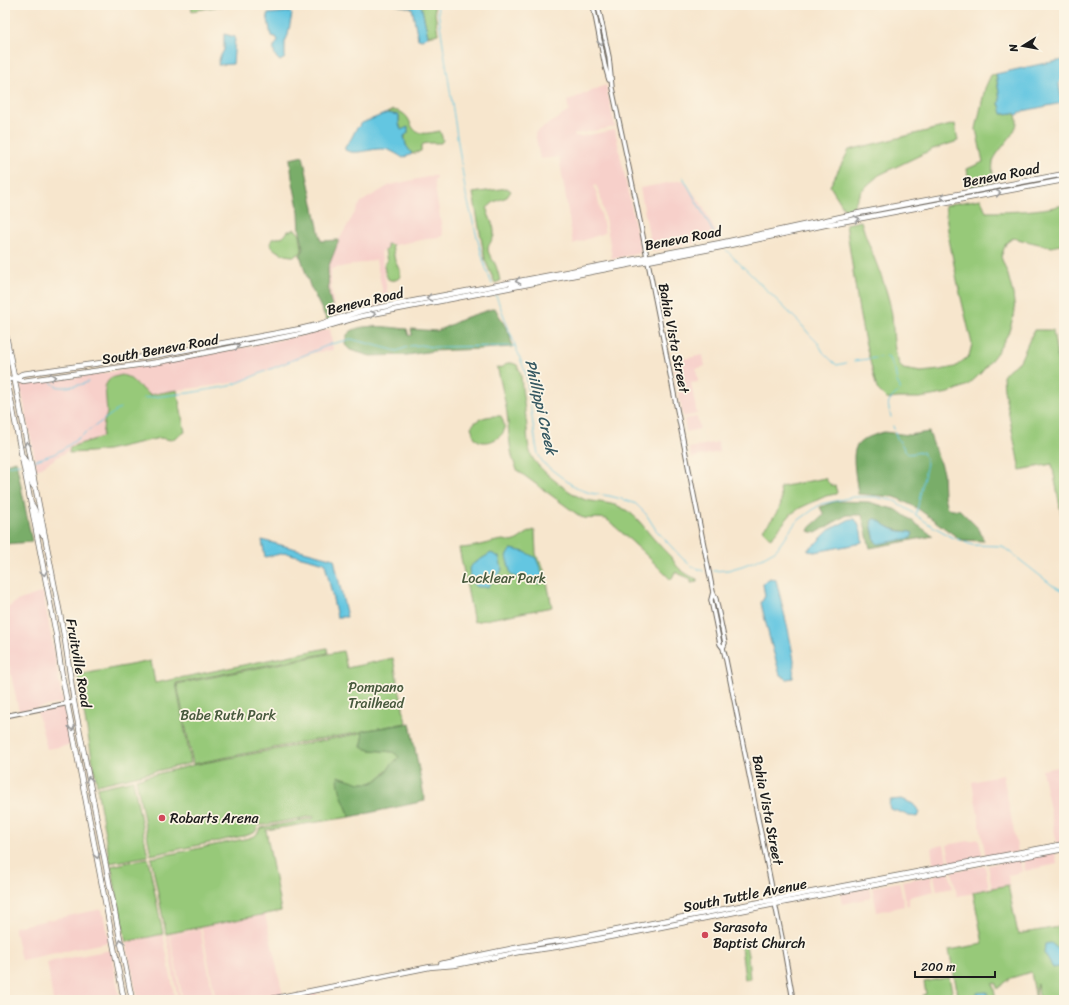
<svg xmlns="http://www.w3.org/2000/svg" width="1069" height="1005" viewBox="0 0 1069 1005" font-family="Sriracha,sans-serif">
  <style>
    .built { fill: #f7d0ca }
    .green { fill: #97c979; stroke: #5a724a }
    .forest { fill: #79ad69; stroke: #4a6442; fill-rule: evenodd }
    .water { fill: #63c6e1; stroke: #40717e }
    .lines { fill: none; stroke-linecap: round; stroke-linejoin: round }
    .stream { stroke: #63c6e1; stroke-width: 1 }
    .minor-casing { stroke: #69635a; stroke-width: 5.5 }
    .major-casing { stroke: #69635a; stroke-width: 6 }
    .minor { stroke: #fff; stroke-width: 3.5 }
    .major { stroke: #fff; stroke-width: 4.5 }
    .oneway { stroke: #999 }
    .poi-dot { fill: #d1495b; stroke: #fcf5e5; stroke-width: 1.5 }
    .labels { text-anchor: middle; stroke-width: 3.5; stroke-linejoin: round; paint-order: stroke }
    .street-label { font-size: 14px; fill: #1c1c1c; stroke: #fcf5e5 }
    .park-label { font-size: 14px; fill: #47593d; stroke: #fcf5e5 }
    .poi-label { font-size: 14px; fill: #1c1c1c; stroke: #fcf5e5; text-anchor: start }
    .water-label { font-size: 15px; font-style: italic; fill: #355861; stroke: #fcf5e5 }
  </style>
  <rect width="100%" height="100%" fill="#fcf5e5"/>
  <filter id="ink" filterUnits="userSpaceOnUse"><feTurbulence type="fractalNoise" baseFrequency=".025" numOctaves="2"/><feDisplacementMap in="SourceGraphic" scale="8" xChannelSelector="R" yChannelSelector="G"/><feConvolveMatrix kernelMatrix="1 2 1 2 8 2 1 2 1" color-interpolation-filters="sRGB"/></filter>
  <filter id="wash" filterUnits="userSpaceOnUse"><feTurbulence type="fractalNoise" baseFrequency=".012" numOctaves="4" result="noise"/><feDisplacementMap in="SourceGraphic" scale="16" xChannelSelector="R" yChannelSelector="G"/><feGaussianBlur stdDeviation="0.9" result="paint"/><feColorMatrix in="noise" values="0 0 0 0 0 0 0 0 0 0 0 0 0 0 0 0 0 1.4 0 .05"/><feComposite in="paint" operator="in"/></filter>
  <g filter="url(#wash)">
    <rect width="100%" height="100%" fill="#f7e6cd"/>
    <path class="built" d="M606 85 615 127 575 134 574 136H582L615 130 641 253 612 259 609 238 600 194 596 185 594 186 597 195 605 233 573 244 565 192 559 157 540 159 535 133 569 111 567 101Z
      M432 176H436V180H434L443 236 394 245 387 244V249L381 252 389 304 348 312 385 303 376 260 331 269V288L335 314 337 315 343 313 335 317 329 295 328 268 339 240 361 202 390 185Z
      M683 180 701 203 719 238 652 251 640 188Z
      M330 329 333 350 313 353 242 381 211 386 177 390 150 395 128 376 105 386 107 413 104 422 102 437 70 447 69 450 37 470 20 385 105 373 246 347Z
      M703 355 705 366 696 369 698 382 691 383 697 414 683 417 673 361Z
      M697 417 700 429 686 432 684 419Z
      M718 442 719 452 691 458 689 448Z
      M43 592 63 703 19 711 5 647V610L17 601Z
      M64 706 71 745 47 749 37 711Z
      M1064 766V843L1057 844 1042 770Z
      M1003 775 1018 852 986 858 972 782Z
      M979 839 983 858 951 864 947 845Z
      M944 845 948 865 934 868 931 848Z
      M1055 852 1057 864 1025 871 1023 858Z
      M1020 859 1022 872 1008 875 1009 887 957 896 952 871 985 866 989 889H992L988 865Z
      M949 872 953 888 937 891 934 875Z
      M931 876 934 891 909 897V905L907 906 902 881Z
      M899 882 904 906 877 912 872 887Z
      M869 887 871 898 842 904 840 893Z
      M102 909 109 942 21 960 14 927Z
      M265 914 283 995 259 1000H216L202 929 201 928 169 935 181 1000H178L166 934Z
      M200 929 214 1000H183L170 935Z
      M163 934 175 1000H138L126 942Z
      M111 950 120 1000H53L47 962Z
      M316 992 318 1000H298L297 995Z"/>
    <path class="green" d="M191 5H226L192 11Z
      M421 5H434L438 34 428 36Z
      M996 74 1000 99 999 104 1000 105 1003 114 1014 113C1027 127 996 149 993 162 992 168 993 176 993 182L970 187 967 169 983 162 976 129 985 88 991 75Z
      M393 110C398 111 403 112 407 117 411 122 411 129 418 132 425 135 433 132 440 131L443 140 441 143H429L423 144 421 147V151L412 154C404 144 403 140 407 128L401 131 399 123V115L387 113Z
      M955 124 958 141 933 149 879 175 861 191 852 209 845 210 830 186 849 150Z
      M507 188 511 191 507 197 494 202 487 208C487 215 494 223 494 232 495 240 488 243 488 249 488 255 494 260 496 266 498 271 499 276 500 281L495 283 485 260 473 193Z
      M981 199 986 212C1012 212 1038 211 1064 205V244L1052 247 1013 238 1006 243 1001 257 1008 275 1013 294 1015 312 1008 334 998 351 981 373 968 385 949 393 920 398H899L887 399 877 389 864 337 859 311 846 224 861 221C870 253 887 282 892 315 894 332 892 356 903 369L921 372 940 370 955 367 969 356 972 344 958 285 949 239 945 205Z
      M295 229 300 235 302 249 301 253C298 254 295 257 292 256 285 256 272 250 270 244L272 239C280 236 282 241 288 231H291Z
      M387 244 393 245 392 246 395 261 400 271V277C396 281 392 281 388 279L385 272 384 265 387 262 385 250 387 249Z
      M1034 330H1053L1059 370 1064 388V520L1063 523 1052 464 1020 470 1004 390 1003 376 1009 369 1020 361Z
      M507 363H512L517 365C522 374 521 378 522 388 523 398 525 408 526 418 528 431 526 444 532 457 538 469 572 496 586 500 600 503 613 502 626 510 639 518 644 528 653 538 659 545 666 552 672 558 674 561 675 564 677 566 681 571 691 577 697 579V582L691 583V579L675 572 671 580 642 551 609 521C600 515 591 521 581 517L518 471C509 457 509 430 507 413 505 399 501 384 498 370L496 368 503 367Z
      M122 375 128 377 150 395 177 390 185 432 171 440 160 438 107 450 90 452 69 453 70 447 102 437 104 422 107 413 105 386 110 378Z
      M497 416H501C503 420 505 427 504 431 500 440 483 446 476 439 473 436 473 431 471 427 477 418 487 416 497 416Z
      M825 478 827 481 831 485 835 486 837 492 836 494 826 496 800 508 791 514 773 536 770 538 767 535 763 529C769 524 780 510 781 503 782 498 780 492 780 487Z
      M534 530 535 532 536 554 545 572 552 607 474 622 459 548C474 548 488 542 503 540 507 540 510 543 515 541 521 538 527 532 534 530Z
      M327 648 328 653 176 683 191 763 97 785 82 702 86 700 85 698 82 699 78 675 151 661 155 683Z
      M343 651 347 668 393 658 406 723 363 731V739L361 747 370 750 394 752 399 757C390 765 384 777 373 782 369 784 364 783 360 783L347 808 350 817 266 830 281 911 166 934 151 858 249 838 256 835 261 828 314 818V816L264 825H259L255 832 248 835 151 855 136 779 193 765 357 734 362 732 309 741 193 764 177 684Z
      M133 780 148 856 110 863 97 788Z
      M148 858 163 934 126 942 111 866Z
      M1008 885 1018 934 1064 926V1000H1040L1037 984 1036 989 1037 1000H1036L1031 972 1011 978 997 989 996 983 993 984 996 1000H959L949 950 983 944 973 892Z
      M746 945 748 955 750 979H745L741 946Z
      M949 977 954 1000H924L923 995 926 994 924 982Z"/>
    <path class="forest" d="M303 156 321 241 339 240 328 268 329 295 335 317 327 320 310 286 300 255C302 253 303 252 303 249 303 245 301 236 300 232L299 212 292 178 290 159Z
      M495 308 510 335 512 347 481 349 433 351 408 355 370 356 350 350 345 345C345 342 346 338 347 335 357 321 392 328 407 329L409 336 412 335 411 329 437 331 467 317Z
      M884 432 909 435 929 432 943 472 944 496 947 508 960 510 979 529 984 541 961 540 917 508 895 497 858 494C857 483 851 456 856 447 862 438 874 435 884 432Z
      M16 461 32 542 5 544V464Z
      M836 501 869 502 897 510 933 536 870 548 862 515H847L816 533 808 531 810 527 824 515 820 507ZM877 519C887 528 897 531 911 532L875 541 871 522Z
      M410 723 425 801 350 817C345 803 338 791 338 776L360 783H372L385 774 391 765 399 757 393 752 370 750 361 747 363 739 362 731Z"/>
    <path class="water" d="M396 5H421L428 36 422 40 418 39 412 8Z
      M290 12 292 14 288 35 285 42V58L280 61C274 57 271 47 277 43L278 40 276 37 271 36 267 14Z
      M224 34 235 37 233 64 218 65 220 57 224 50Z
      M1064 60V77L1060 81 1059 84 1062 103 1023 111 1019 114 1017 115 1014 113 1002 114 1000 105H999L1000 99 996 74 1041 64Z
      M387 113 399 115V123L401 130 408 127V133L404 136 406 145 412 154 403 158C397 154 389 149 383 149 371 148 355 156 345 150V146L351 139 356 129 362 123Z
      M850 519H855C860 525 862 534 862 542L857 544 815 552 808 551V549L811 548 829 530Z
      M873 519H877C883 524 892 530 900 531 905 532 909 531 913 533L911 538 878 544 875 541 871 522Z
      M262 540 334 559 347 617H337L325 563 286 553 265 557Z
      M511 549 525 552 536 558 543 575 540 584 529 582 511 575 506 556Z
      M491 553 499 557 502 569 500 574 495 578 488 587H478L474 585 470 576 469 568 473 564Z
      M770 578 776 580 788 629 794 660 793 678 787 679 780 675 769 636 761 603 765 596 763 584Z
      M902 799 913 804 920 812 918 817 909 816 900 812 890 809 889 805 890 800Z
      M1051 943 1064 954V966L1053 968 1044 953 1045 944Z
      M987 992 988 1000H978L977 993Z"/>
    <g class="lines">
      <path class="stream" d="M437 5 466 195 484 263 492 284
        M683 177 716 237
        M726 250 800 323 809 334 818 343 823 352 832 361 837 365 846 363
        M495 293 526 374 536 445 538 454 544 464 576 488 590 493 610 496 629 501 636 504 646 514 656 530 682 558 690 565 703 571
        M878 357H880
        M885 357H888L895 370 897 382 900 387V390C888 402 886 399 891 417
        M854 361 875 358
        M51 382C53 383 54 385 56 386 63 389 82 385 88 382
        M144 398 189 393 230 386 331 344 351 339 397 351 410 346 421 345 432 347 515 346
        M893 426 897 438 908 454 923 452 927 463 916 515
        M33 461 54 454 66 447 120 408
        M5 466 20 464
        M713 571 728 570 742 566 760 559 776 550 796 522 821 504 853 497H875L895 501 916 515 929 524 952 537 972 545 1002 546 1052 585 1064 591"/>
    </g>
  </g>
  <g filter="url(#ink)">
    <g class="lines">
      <g class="minor-casing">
        <path id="minor" d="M593 5 605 66 609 80
          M598 5 609 57 612 88 635 196 713 592 716 599 725 643 723 648
          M713 592 711 600 720 644 723 648 726 660 783 943 793 1000
          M5 716 74 702"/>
      </g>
      <g class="major-casing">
        <path id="major" d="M5 330 65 640 74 702 132 1000
          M5 369 56 634 62 676 124 1000
          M15 378 23 381 159 362 300 334 362 316 721 247 825 225 1064 180
          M5 380 15 378 22 374 158 355 300 329 317 325 361 311 720 243 859 213 1064 174
          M22 456C31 465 26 480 36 489
          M32 505C40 515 35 531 45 536
          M441 964C456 960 471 957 486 954 513 948 539 943 566 940L812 892 1064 844
          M266 1000 430 967 455 965 520 952 556 947 636 932 775 904 1064 849"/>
      </g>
      <use href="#minor" class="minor"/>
      <use href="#major" class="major"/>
    </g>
    <defs><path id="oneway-chevron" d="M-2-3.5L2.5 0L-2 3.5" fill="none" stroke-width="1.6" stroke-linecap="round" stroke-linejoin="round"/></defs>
    <g class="oneway">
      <use href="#oneway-chevron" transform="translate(601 43) rotate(79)"/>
      <use href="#oneway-chevron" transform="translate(998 193) rotate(-11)"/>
      <use href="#oneway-chevron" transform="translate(943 197) rotate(169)"/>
      <use href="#oneway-chevron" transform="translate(857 219) rotate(-11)"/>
      <use href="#oneway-chevron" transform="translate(518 281) rotate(169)"/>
      <use href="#oneway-chevron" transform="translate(429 298) rotate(169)"/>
      <use href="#oneway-chevron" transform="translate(373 314) rotate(-11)"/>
      <use href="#oneway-chevron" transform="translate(237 346) rotate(-11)"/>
      <use href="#oneway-chevron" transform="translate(53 377) rotate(-7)"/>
      <use href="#oneway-chevron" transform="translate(27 444) rotate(-101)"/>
      <use href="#oneway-chevron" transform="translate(44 573) rotate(79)"/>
      <use href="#oneway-chevron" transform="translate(72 728) rotate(79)"/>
      <use href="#oneway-chevron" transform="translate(89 779) rotate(-101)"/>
      <use href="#oneway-chevron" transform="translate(97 856) rotate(79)"/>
      <use href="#oneway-chevron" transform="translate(121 942) rotate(-101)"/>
    </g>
  </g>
  <g class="poi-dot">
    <circle cx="162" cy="818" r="4"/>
    <circle cx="705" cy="935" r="4"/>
  </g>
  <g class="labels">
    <g class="street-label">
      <text transform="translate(1001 175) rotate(-11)" y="5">Beneva Road</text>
      <text transform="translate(683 238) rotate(-11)" y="5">Beneva Road</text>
      <text transform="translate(365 301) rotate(-13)" y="5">Beneva Road</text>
      <text transform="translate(674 338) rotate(79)" y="5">Bahia Vista Street</text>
      <text transform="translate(160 349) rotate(-10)" y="5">South Beneva Road</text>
      <text transform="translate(79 663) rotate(80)" y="5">Fruitville Road</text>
      <text transform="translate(768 810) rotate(79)" y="5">Bahia Vista Street</text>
      <text transform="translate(745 895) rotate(-11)" y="5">South Tuttle Avenue</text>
    </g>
    <g class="park-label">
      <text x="504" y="583">Locklear Park</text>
      <text x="376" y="692">Pompano<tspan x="376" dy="16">Trailhead</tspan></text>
      <text x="228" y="720">Babe Ruth Park</text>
    </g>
    <g class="poi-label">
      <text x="170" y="823">Robarts Arena</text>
      <text x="713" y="932">Sarasota<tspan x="713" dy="16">Baptist Church</tspan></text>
    </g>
    <g class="water-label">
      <text transform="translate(541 407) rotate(77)" y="5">Phillippi Creek</text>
    </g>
  </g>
  <rect width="1069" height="1005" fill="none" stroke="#fcf5e5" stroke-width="20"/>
  <g transform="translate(1023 46) rotate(259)" stroke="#fcf5e5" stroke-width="3" paint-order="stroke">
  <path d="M0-3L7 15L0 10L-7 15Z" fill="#1c1c1c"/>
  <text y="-6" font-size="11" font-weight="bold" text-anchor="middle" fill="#1c1c1c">N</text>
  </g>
  <path d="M915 971v6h80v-6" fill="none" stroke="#1c1c1c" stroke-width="2"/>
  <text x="921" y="971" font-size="12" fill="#1c1c1c" stroke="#fcf5e5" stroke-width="3" paint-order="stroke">200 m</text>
</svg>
